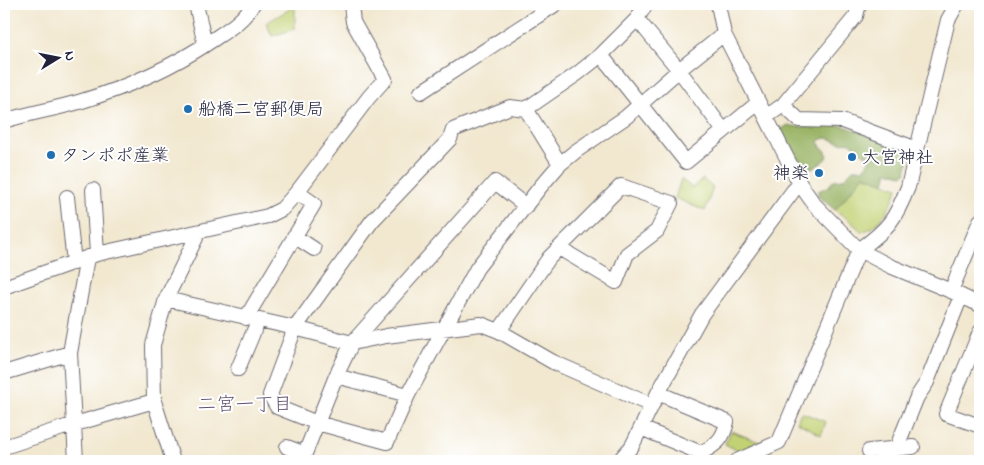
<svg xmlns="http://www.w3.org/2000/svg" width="984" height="465" viewBox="0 0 984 465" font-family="'Indie Flower','Klee One',sans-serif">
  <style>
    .green { fill: #c2d173; stroke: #727a57 }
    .forest { fill: #99b365; stroke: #5e6a50 }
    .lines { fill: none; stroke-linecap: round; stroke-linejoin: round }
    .minor-casing { stroke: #6b676f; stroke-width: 16 }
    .minor { stroke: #fff; stroke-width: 14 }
    .poi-dot { fill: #1f6fb2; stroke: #fff; stroke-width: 2 }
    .labels { text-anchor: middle; stroke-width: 4; stroke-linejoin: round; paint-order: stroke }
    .poi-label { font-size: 18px; fill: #22223b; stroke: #fff; text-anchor: start }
    .neighbourhood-label { font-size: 19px; fill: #645571; stroke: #fff }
  </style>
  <rect width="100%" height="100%" fill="#fff"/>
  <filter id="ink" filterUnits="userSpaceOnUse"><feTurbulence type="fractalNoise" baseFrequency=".02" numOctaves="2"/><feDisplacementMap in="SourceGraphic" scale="10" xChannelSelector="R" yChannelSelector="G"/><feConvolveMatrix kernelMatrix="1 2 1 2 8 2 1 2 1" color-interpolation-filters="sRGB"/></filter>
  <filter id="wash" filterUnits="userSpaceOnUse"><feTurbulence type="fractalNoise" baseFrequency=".0096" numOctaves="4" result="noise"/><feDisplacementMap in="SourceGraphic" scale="20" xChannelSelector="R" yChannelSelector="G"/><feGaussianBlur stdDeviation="1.12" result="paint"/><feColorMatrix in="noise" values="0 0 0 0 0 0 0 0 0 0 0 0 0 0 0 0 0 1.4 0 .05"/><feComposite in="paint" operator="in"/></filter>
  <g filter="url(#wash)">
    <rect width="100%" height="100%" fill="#f2e8d0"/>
    <path class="green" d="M295 6V29L272 36 266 23Z
      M864 175 898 188C891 206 882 226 862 232L849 220 835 210Z
      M681 179 692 188 703 179 713 188 705 211 675 198Z
      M801 412 826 422 821 435 797 422Z
      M731 431 762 443 739 451 725 444Z"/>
    <path class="forest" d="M788 125 798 127 841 125 911 150 906 173 902 175 888 171 885 183 864 175 835 210 818 196V191L828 187 834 180 843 179 853 169H864L871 157 858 151 856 146C846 140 848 144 839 142 830 140 828 135 819 141L821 148 825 150 828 156C823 164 811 170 802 169L780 130Z"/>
  </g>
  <g filter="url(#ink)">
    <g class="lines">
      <g class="minor-casing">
        <path id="minor" d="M196 4 205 45
          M646 4 637 19 601 55 577 74 526 109 510 107 453 130 450 139 372 221 295 328 270 395 277 407 317 423 387 442 408 395 477 268 541 186 560 164 576 151 626 117 679 70 724 34
          M718 4 724 34 800 184 814 204 859 250 890 266 951 291 980 305
          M637 19 679 70 724 131
          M601 55 686 162 758 103
          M421 92 556 4
          M783 105 799 120 842 121 917 149
          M526 109 560 164
          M766 117 783 105 856 16 859 4
          M4 121C29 113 56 109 82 101 128 87 174 66 214 39 229 29 244 20 253 4
          M93 190 97 254
          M67 197 74 263
          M294 236 314 249
          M4 287 97 254 268 216 282 209 297 192 369 97 385 79 353 22 351 4
          M951 291 980 221
          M166 299 295 328 352 343 386 336 481 324 499 331 553 362 651 405
          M246 318 314 204 297 192
          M499 331 549 258 621 186 671 203 657 231 627 254 616 282 559 248
          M980 332 946 414 980 426
          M238 369 258 321
          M4 373 70 353
          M336 376 408 395
          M641 428 701 453C717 444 723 440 727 422L658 393
          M4 447 75 424 154 401
          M287 447 305 454
          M896 449 917 397 927 382 961 296
          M869 451 913 447
          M76 461 70 353 86 263 84 259
          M173 461 154 401 153 345 166 299 196 238V233
          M302 461 336 376 352 343 495 182 526 206
          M619 461 632 446 658 393 702 314 793 191 800 184
          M737 461 779 442 859 250C888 229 895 220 908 187L948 20 957 4"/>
      </g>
      <use href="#minor" class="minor"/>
    </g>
  </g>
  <g class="poi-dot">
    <circle cx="188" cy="109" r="5"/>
    <circle cx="51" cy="155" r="5"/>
    <circle cx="852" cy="157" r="5"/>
    <circle cx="819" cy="173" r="5"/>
  </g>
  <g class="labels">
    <g class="poi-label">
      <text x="198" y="115">船橋二宮郵便局</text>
      <text x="61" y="161">タンポポ産業</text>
      <text x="862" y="163">大宮神社</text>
      <text x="809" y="179" text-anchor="end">神楽</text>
    </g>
    <g class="neighbourhood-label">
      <text x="245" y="410">二宮一丁目</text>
    </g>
  </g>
  <rect width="984" height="465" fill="none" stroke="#fff" stroke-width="20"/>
  <g transform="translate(58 58) rotate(80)" stroke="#ffffff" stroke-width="4" paint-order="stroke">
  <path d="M0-4L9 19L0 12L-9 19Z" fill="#22223b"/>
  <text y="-8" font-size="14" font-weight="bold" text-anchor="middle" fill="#22223b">N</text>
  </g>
</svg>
